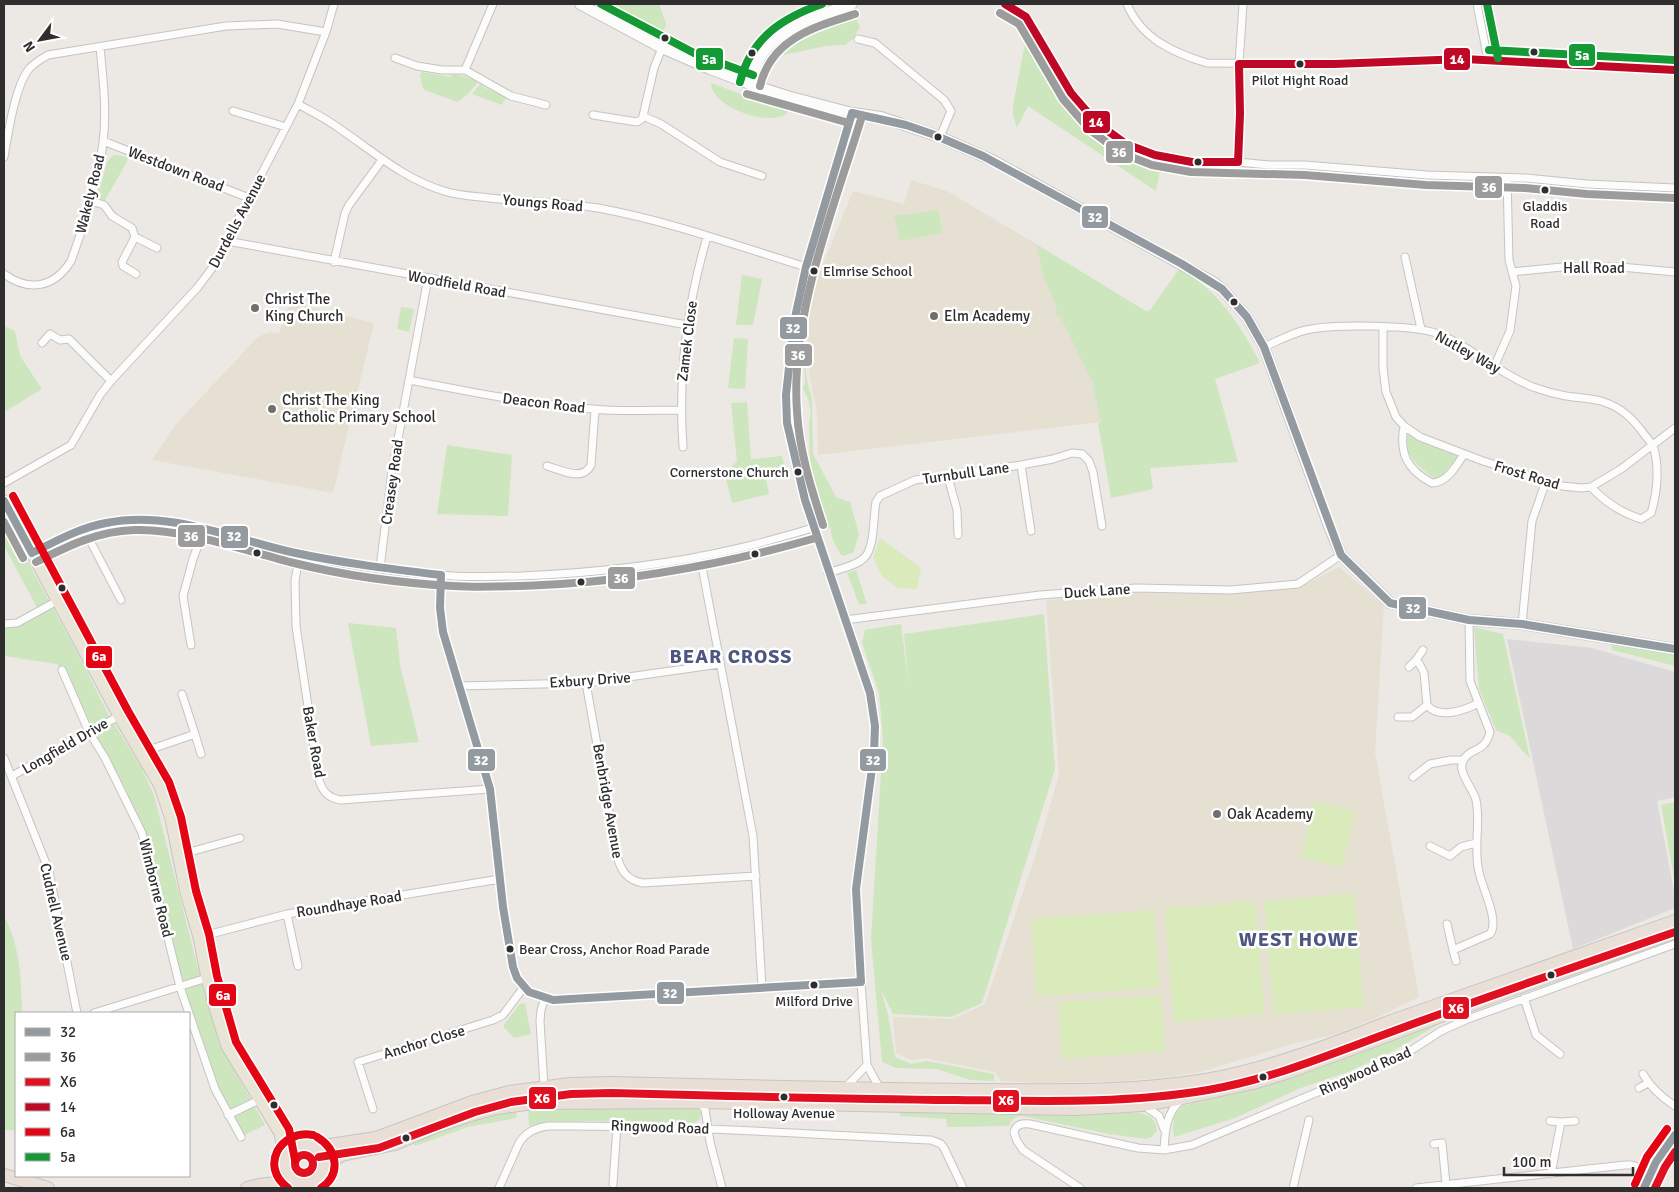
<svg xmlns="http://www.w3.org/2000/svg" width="1679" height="1192" viewBox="0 0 1679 1192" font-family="Signika,sans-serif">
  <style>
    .industrial { fill: #dcd9db }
    .education { fill: #e6e0d3 }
    .green { fill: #cee6be }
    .pitch { fill: #d9eabb }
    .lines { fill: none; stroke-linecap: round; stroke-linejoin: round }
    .street-casing { stroke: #c5c4c5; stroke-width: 9 }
    .secondary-casing { stroke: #c5c4c5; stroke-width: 12 }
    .primary-casing { stroke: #c6c5c4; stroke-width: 13 }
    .highway-casing { stroke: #c6c5c4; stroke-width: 14 }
    .street { stroke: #fcfcfb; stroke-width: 7 }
    .secondary { stroke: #fcfcfb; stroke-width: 10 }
    .primary { stroke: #e8e4d6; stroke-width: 11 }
    .highway { stroke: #eadfd6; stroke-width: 12 }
    .bus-1-casing { stroke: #fff; stroke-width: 11 }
    .bus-2-casing { stroke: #fff; stroke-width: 11 }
    .bus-3-casing { stroke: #fff; stroke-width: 11 }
    .bus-4-casing { stroke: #fff; stroke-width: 11 }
    .bus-5-casing { stroke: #fff; stroke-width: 11 }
    .bus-6-casing { stroke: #fff; stroke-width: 11 }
    .bus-1 { stroke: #939ba0; stroke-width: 8 }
    .bus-2 { stroke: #9d9c9c; stroke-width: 8 }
    .bus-3 { stroke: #e01021; stroke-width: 8 }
    .bus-4 { stroke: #be0826; stroke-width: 8 }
    .bus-5 { stroke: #e30513; stroke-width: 8 }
    .bus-6 { stroke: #149934; stroke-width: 8 }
    .bus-dot { fill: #2e2e2e; stroke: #fff; stroke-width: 2 }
    .poi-dot { fill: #706f6e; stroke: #fff; stroke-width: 2 }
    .labels { text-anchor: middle; stroke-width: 5; stroke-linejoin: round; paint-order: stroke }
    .bus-label { font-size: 14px; fill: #2e2e2e; stroke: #fff }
    .street-label { font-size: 15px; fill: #2e2e2e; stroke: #fff }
    .poi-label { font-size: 15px; fill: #2e2e2e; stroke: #fff; text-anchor: start }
    .district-label { font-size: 20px; font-weight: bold; letter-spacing: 1px; fill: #4d5680; stroke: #fff }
    .line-badge { stroke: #fff; stroke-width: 2 }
    .badge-label { font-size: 14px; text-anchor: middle; font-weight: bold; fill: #fff }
  </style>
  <rect width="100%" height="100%" fill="#ece8e4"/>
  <path class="industrial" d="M1507 639 1592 648 1675 672V797L1657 801 1675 897V908L1573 949Z"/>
  <path class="education" d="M911 180 947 191 1036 244 1044 278 1092 381 1101 422 818 455 817 412 809 373 808 315 819 274 853 191 904 204Z
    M290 302 374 323 333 493 152 460 176 424 258 337 269 332 279 334Z
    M1339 567 1384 605 1375 753 1419 997 1376 1018 1333 1035 1296 1043 1200 1072 1162 1078 1119 1081 1042 1083 1001 1081 995 1072 925 1058 911 1060 896 1053 893 1017 953 1019 985 1004 1036 854 1059 775 1046 601 1070 597 1139 593 1219 594 1299 588Z"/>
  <path class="green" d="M598 4H659L666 24 662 36Z
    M849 16H855L860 27 853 39 845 45 826 46 774 57 780 41Z
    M1027 34C1036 48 1043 64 1052 78 1079 123 1113 147 1161 165L1156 191 1028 106 1017 128 1013 115V105Z
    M422 72 450 77 453 74 464 76 478 82 469 93 458 102 424 90 422 85 420 75Z
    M481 83 483 87 506 97 502 105 472 94Z
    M711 83 757 100 790 109C779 131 711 109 711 83Z
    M113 155H118L129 158 104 202 97 199 107 162Z
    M938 210 943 233 900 241 894 216Z
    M1036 244 1146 311 1150 310 1179 269C1217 288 1241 326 1260 363L1215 379 1238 462 1150 468 1153 489 1111 498 1098 423 1101 422 1092 381 1061 318 1054 313 1057 308 1044 278Z
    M742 275 762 279 753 325H736Z
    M401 307 414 309 409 332 397 329Z
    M4 326 15 331 20 356 42 389 4 412Z
    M734 338 748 339 745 389 728 388Z
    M804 352 807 380 812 400 813 454 836 497 850 502 859 534 853 553 842 556C836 547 830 537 831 527L828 528 810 464 809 423 811 413 808 399 803 388 805 383Z
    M747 402 751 459 782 456 786 473 766 479 769 494 732 503 725 474 737 461 731 403Z
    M1408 434 1430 446 1456 455 1458 457 1440 477 1437 479 1434 478C1419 467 1402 454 1408 434Z
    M447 445 512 455 508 516 437 514Z
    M4 518 78 654 107 712 141 767 154 795 201 980 229 1060 265 1125 241 1137 215 1089 180 987 142 833 62 670 57 664 4 656V624H8L39 611 4 546Z
    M856 570 867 604H859L847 573Z
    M1044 614 1055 769 982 1003 951 1017 893 1014 881 990 888 1014 895 1057 911 1064 927 1061 994 1074V1081L970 1080 937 1069 896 1068 882 1062 871 939 883 739 879 693 862 643 865 630 901 624 909 688 904 634Z
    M348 623 396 628 400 665 419 742 371 746Z
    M1474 627 1503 634 1530 759 1510 736 1496 730 1479 689Z
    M1612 642 1675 653V666L1612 650Z
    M1675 802V883L1661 805Z
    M4 916C20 945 21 977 22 1009L21 1013H16V1130H4Z
    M525 1003 531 1034 514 1038 503 1026 520 1004Z
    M1441 1023 1391 1052 1348 1072 1298 1089 1235 1118 1174 1137 1173 1128 1174 1115 1182 1106 1222 1096 1316 1069Z
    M645 1107 698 1109 701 1112C701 1118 700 1120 694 1123L591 1121 545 1122 529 1126 528 1109Z
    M517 1110 516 1118 468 1127 415 1146 413 1143C446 1126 481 1117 517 1110Z
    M900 1112 1140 1113C1151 1116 1155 1118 1157 1130L1152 1137 1146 1139 1109 1134 1022 1116C1015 1117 1011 1119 1009 1126L947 1127 946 1119 900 1116Z"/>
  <path class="pitch" d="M880 538 921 568 917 589 898 588 882 576 873 557Z
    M1314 802 1355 811 1342 867 1301 858Z
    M1354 893 1364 1007 1274 1014 1264 901Z
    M1255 901 1265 1014 1174 1022 1164 909Z
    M1154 910 1160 988 1037 996 1031 919Z
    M1161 995 1165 1051 1062 1059 1058 1002Z"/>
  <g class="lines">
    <g class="street-casing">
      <path id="street" d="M821 4 824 14
        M1005 4 1026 17 1071 93 1097 123 1126 144 1155 155 1192 162H1238L1269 165H1305L1427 175 1526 178 1587 184 1675 188
        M1127 4C1141 38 1173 53 1207 63L1334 64 1464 59 1675 70
        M1477 4 1488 60
        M858 39 875 43 944 100 951 111 940 137
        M395 58 417 66 442 70H465L511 96 546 105
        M465 70 493 4
        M298 104C312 112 327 119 340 129 374 152 404 179 444 191 456 195 469 196 481 197 520 202 560 202 598 208 669 221 738 246 806 267
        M233 111 286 127
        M852 113 806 267 794 322 786 395 787 423 805 500 870 693 875 726 874 753 860 851 856 889 858 941 867 1065
        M593 115 637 122 642 119 643 116 661 124 720 162 762 176
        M643 116 654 68 662 48
        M103 141 249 198
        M4 157C8 134 15 86 29 69 34 63 41 59 48 55L226 26 277 24 326 32
        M1238 162 1240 114 1239 64 1243 4
        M91 201 104 205 112 216 132 228 135 237 157 248
        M135 237 122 262 123 266 136 274
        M227 241 687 325
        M1405 257 1421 329
        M334 262 345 213 349 205 382 160
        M1512 272 1562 267H1621L1675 272
        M4 274C29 292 54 288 71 261 85 222 98 183 103 143 107 111 103 78 100 47
        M1383 327V368L1386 392 1396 417 1404 426 1420 437 1483 461 1562 486 1581 488 1591 487 1621 469 1675 428
        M42 343 50 334 60 340 69 339 111 381
        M1264 347C1278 341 1292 333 1306 330 1333 324 1417 324 1441 335 1474 349 1500 374 1533 387 1544 391 1555 394 1566 396 1579 398 1592 398 1604 402 1622 408 1633 419 1644 434 1647 438 1651 442 1653 446 1660 466 1657 494 1651 513L1641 519C1622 513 1604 501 1591 487
        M1494 367 1510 331 1516 286 1509 260 1507 178
        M409 380C470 392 530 404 593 409 622 412 651 410 680 410
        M1404 426C1399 453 1407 470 1432 483 1447 483 1457 465 1464 454
        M683 447C678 376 687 305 707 237
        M1021 465 1031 531
        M547 466C561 470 583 482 591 465L595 410
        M948 477 957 510 958 535
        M4 483 71 445 100 395 111 381 198 287 213 267 298 104 326 32 334 4
        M84 529 121 600
        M32 553C60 539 87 524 118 521 162 515 202 529 244 540 262 545 280 549 298 554 345 565 394 572 441 575 468 578 495 576 521 576 594 573 669 565 740 548 765 542 789 535 813 528
        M300 554 295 580 296 626 319 780C323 793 329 798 341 800L490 789
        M700 556 753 836 762 987
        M380 568 392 471 428 278
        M828 573C839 569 856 566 864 558 875 548 873 517 876 502L880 496 915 480 1021 465 1053 459 1072 453 1082 454 1089 461 1093 472 1102 526
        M441 575 440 608 443 632 490 789 503 907 513 967 517 978 529 992 545 998 553 1000 861 982
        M845 620 1040 595 1136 588 1231 590 1298 584 1341 555
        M4 624 17 623 57 601
        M1522 624 1532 521 1546 481
        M191 645 183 596 193 559 204 529
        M1416 660 1423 650
        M1409 667 1416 660 1420 665 1424 673 1427 705C1439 720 1465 710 1479 703
        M62 670 89 732 105 758 142 833 180 987 215 1089 241 1137
        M586 683 617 856C621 871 627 880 643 883L756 876
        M459 686 586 683 720 664
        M182 694 195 734
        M1398 717H1412L1427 705
        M140 753 195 734 201 754
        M4 758 49 871 77 1013
        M12 776 119 716
        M1413 777 1430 764 1451 760H1463
        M1430 846 1450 856 1461 847 1476 843
        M179 855 240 838
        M287 914 298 966
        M1447 924 1453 950
        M199 937 287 914 500 879
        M1456 961 1453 950 1490 934C1500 921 1482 888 1479 872 1473 848 1481 824 1476 800 1473 788 1457 772 1463 761 1469 747 1485 754 1490 732L1470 681 1469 620
        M1524 998 1536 1035 1560 1054
        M94 1013 207 978
        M1643 1074C1651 1088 1661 1097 1675 1106
        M544 1087 540 1021 541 1010 545 998
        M845 1088 867 1065 880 1089
        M1639 1088 1648 1083
        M699 1103 705 1109 710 1142 722 1188
        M1143 1105 1159 1116 1164 1129
        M373 1109 358 1062 493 1020 503 1015 524 987
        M228 1115 259 1100
        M1550 1121 1561 1122 1551 1174
        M1561 1122 1575 1121
        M1434 1144 1442 1143 1446 1184
        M1164 1150C1165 1131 1166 1113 1181 1100
        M613 1184 617 1126
        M499 1188 519 1143C526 1132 535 1128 548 1126 676 1125 803 1134 931 1140L941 1144 944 1148 963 1188
        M1080 1188 1023 1150 1017 1141 1014 1133C1015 1124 1023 1123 1030 1124L1138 1148 1164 1150 1192 1145 1401 1057 1441 1031 1468 1019 1675 944
        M1293 1188 1309 1120
        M1416 1188 1625 1165H1632L1651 1172
        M1644 1188 1656 1162 1675 1135"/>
    </g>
    <g class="secondary-casing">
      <path id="secondary" d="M580 4 662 48 710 69 750 84 787 96 852 113 881 117 940 137 994 161 1213 282 1222 289 1247 317 1264 347 1329 526 1341 555 1390 603 1469 620 1522 624 1675 649
        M750 84C753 70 758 57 769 46 789 24 824 13 852 4"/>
    </g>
    <g class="primary-casing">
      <path id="primary" d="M4 501 119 716 160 786 171 819 186 893 199 937 207 978 218 1018 227 1046 280 1133 285 1162
        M280 1133 301 1144
        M321 1175 326 1188
        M304 1184 309 1188"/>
    </g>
    <g class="highway-casing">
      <path id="highway" d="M285 1164a20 20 0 1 1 40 0a20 20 0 1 1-40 0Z
        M317 1147 376 1138 472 1102 509 1092 570 1084 611 1083C731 1086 851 1089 970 1090 1051 1090 1126 1093 1206 1080 1268 1069 1328 1046 1386 1023L1675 921
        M324 1169 334 1160 342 1155 395 1144 437 1126 471 1115 497 1108 533 1103 696 1102 1076 1109 1143 1105 1183 1098 1253 1083 1289 1072 1506 992 1675 932
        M4 1175 48 1188
        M247 1188 259 1185 294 1181"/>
    </g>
    <use href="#street" class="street"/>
    <use href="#secondary" class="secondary"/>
    <use href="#primary" class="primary"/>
    <use href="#highway" class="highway"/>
    <g class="bus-1-casing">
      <path id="bus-1" d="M852 113 906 125 932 134 983 156 1182 264 1222 289 1247 317 1264 347 1341 555 1390 603 1469 620 1522 624 1675 649
        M852 113 806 267 794 322 786 395 787 423 805 500 870 693 875 726 874 753 856 889 861 982
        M4 501 32 553
        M32 553C56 541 79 528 106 523 169 510 230 538 291 552 341 563 391 569 441 575
        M441 575 440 608 443 632 490 789 503 907 513 967 517 978 529 992 553 1000 861 982
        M1644 1188 1656 1162 1675 1135"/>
    </g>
    <g class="bus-2-casing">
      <path id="bus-2" d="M1000 13 1019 24 1063 99 1090 130 1121 153 1152 165 1191 172 1305 175 1426 185 1525 188 1587 194 1675 198
        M760 86C771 39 814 27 855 14
        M747 94 849 123
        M4 522 23 558
        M823 525C811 488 799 450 797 411 790 314 834 208 862 116
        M36 562C68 546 98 531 134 530 183 528 246 551 294 563 346 576 400 583 453 586 488 588 525 586 561 584 648 578 732 562 816 538"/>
    </g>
    <g class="bus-3-casing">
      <path id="bus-3" d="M295 1164a9 9 0 1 1 18 0a9 9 0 1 1-18 0Z
        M319 1157 379 1148 475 1112 511 1102 571 1094 611 1093C726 1096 841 1099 956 1100 1040 1101 1125 1104 1208 1090 1272 1079 1331 1054 1391 1032 1485 997 1580 965 1675 932
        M1655 1188 1665 1167 1675 1152"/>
    </g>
    <g class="bus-4-casing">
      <path id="bus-4" d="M1005 4 1026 17 1071 93 1097 123 1126 144 1155 155 1192 162H1238
        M1239 64H1334L1464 59 1675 70
        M1238 162 1240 114 1239 64"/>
    </g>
    <g class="bus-5-casing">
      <path id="bus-5" d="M13 496 128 711 169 782 181 817 196 891 209 934 217 976 236 1042 289 1129 295 1160
        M317 1137C337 1149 342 1174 321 1188
        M1635 1184 1647 1157 1667 1129
        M288 1188C259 1167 280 1129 313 1135"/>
    </g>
    <g class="bus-6-casing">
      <path id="bus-6" d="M601 4 694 53 753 75
        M1487 4 1498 58
        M1489 50 1675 60
        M740 82C751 38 782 18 822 4"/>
    </g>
    <use href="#bus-1" class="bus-1"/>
    <use href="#bus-2" class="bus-2"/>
    <use href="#bus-3" class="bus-3"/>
    <use href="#bus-4" class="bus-4"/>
    <use href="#bus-5" class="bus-5"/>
    <use href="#bus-6" class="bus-6"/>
  </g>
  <g class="bus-dot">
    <circle cx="665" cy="38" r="4.5"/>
    <circle cx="1534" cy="52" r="4.5"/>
    <circle cx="752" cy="53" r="4.5"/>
    <circle cx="1300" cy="64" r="4.5"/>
    <circle cx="938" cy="137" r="4.5"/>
    <circle cx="1198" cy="162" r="4.5"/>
    <circle cx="1545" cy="190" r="4.5"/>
    <circle cx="814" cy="271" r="4.5"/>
    <circle cx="1234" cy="302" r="4.5"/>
    <circle cx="798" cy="472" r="4.5"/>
    <circle cx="257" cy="553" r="4.5"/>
    <circle cx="755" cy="554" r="4.5"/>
    <circle cx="581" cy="582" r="4.5"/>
    <circle cx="62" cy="588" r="4.5"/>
    <circle cx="510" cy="949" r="4.5"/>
    <circle cx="1551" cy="975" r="4.5"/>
    <circle cx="814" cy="985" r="4.5"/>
    <circle cx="1263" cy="1077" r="4.5"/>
    <circle cx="784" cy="1097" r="4.5"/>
    <circle cx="274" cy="1105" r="4.5"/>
    <circle cx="406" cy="1138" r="4.5"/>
  </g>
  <g class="poi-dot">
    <circle cx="255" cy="308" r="5"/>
    <circle cx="934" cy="316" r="5"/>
    <circle cx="272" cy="409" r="5"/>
    <circle cx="1217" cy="814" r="5"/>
  </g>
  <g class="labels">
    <g class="bus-label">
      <text x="1300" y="85">Pilot Hight Road</text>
      <text x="1545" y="211">Gladdis<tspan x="1545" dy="17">Road</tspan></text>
      <text x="823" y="276" text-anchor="start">Elmrise School</text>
      <text x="789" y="477" text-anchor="end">Cornerstone Church</text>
      <text x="519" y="954" text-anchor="start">Bear Cross, Anchor Road Parade</text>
      <text x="814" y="1006">Milford Drive</text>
      <text x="784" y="1118">Holloway Avenue</text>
    </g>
    <g class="street-label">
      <text transform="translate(176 169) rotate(21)" y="5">Westdown Road</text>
      <text transform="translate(90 194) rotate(-76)" y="5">Wakely Road</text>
      <text transform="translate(543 203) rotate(5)" y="5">Youngs Road</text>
      <text transform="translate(237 221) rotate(-62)" y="5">Durdells Avenue</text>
      <text x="1594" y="273">Hall Road</text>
      <text transform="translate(457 284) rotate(10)" y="5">Woodfield Road</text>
      <text transform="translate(687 341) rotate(-83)" y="5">Zamek Close</text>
      <text transform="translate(1468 352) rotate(29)" y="5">Nutley Way</text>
      <text transform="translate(544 403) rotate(7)" y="5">Deacon Road</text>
      <text transform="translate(966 473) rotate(-8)" y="5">Turnbull Lane</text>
      <text transform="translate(1527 475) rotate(17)" y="5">Frost Road</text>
      <text transform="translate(392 482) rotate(-82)" y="5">Creasey Road</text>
      <text transform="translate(1097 591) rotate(-4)" y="5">Duck Lane</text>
      <text transform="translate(590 680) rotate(-4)" y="5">Exbury Drive</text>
      <text transform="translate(314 742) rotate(80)" y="5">Baker Road</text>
      <text transform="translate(65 746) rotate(-30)" y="5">Longfield Drive</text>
      <text transform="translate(608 801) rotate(80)" y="5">Benbridge Avenue</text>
      <text transform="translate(156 888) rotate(76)" y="5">Wimborne Road</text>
      <text transform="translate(349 904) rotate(-9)" y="5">Roundhaye Road</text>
      <text transform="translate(56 912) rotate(77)" y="5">Cudnell Avenue</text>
      <text transform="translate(424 1042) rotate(-17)" y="5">Anchor Close</text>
      <text transform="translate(1365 1071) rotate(-24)" y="5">Ringwood Road</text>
      <text transform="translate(660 1127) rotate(2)" y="5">Ringwood Road</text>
    </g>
    <g class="poi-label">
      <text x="265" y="304">Christ The<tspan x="265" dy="17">King Church</tspan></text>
      <text x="944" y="321">Elm Academy</text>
      <text x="282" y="405">Christ The King<tspan x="282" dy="17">Catholic Primary School</tspan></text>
      <text x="1227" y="819">Oak Academy</text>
    </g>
    <g class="district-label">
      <text x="731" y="663">BEAR CROSS</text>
      <text x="1299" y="946">WEST HOWE</text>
    </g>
  </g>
  <g class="line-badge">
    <rect x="1568" y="43" width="28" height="24" rx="5" fill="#149934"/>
    <rect x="695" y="47" width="29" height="24" rx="5" fill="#149934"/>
    <rect x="1443" y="47" width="28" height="24" rx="5" fill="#be0826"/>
    <rect x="1082" y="110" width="29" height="24" rx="5" fill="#be0826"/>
    <rect x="1105" y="140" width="29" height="24" rx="5" fill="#9d9c9c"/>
    <rect x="1474" y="175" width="29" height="24" rx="5" fill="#9d9c9c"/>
    <rect x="1081" y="205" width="28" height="24" rx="5" fill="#939ba0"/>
    <rect x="779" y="316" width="29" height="24" rx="5" fill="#939ba0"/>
    <rect x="784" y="343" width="29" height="24" rx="5" fill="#9d9c9c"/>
    <rect x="177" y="524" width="29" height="24" rx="5" fill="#9d9c9c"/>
    <rect x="220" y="525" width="29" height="24" rx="5" fill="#939ba0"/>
    <rect x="607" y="566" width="29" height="24" rx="5" fill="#9d9c9c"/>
    <rect x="1398" y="596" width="29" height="24" rx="5" fill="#939ba0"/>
    <rect x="85" y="645" width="28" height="24" rx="5" fill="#e30513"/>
    <rect x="859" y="748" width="28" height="24" rx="5" fill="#939ba0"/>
    <rect x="467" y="748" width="29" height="24" rx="5" fill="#939ba0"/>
    <rect x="656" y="981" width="29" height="24" rx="5" fill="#939ba0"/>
    <rect x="208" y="983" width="29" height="24" rx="5" fill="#e30513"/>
    <rect x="1442" y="996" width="28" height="24" rx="5" fill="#e01021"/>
    <rect x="528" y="1086" width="29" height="24" rx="5" fill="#e01021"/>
    <rect x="992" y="1089" width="28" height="24" rx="5" fill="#e01021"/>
  </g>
  <g class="badge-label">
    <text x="1582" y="60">5a</text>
    <text x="709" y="64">5a</text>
    <text x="1457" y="64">14</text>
    <text x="1096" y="127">14</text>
    <text x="1119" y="157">36</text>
    <text x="1489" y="192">36</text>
    <text x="1095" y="222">32</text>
    <text x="793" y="333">32</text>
    <text x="798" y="360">36</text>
    <text x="191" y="541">36</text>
    <text x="234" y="541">32</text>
    <text x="621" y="583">36</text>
    <text x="1413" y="613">32</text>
    <text x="99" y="661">6a</text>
    <text x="873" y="765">32</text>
    <text x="481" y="765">32</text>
    <text x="670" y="998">32</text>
    <text x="223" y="1000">6a</text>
    <text x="1456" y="1013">X6</text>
    <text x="542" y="1103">X6</text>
    <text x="1006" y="1105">X6</text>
  </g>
  <rect width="1679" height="1192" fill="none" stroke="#2e2e2e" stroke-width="10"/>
  <rect x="15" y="1012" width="175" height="165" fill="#ffffff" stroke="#ababab"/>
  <rect x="25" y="1028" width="25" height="8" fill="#939ba0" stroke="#ababab"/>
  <text x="60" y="1037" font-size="15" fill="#2e2e2e">32</text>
  <rect x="25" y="1053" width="25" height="8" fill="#9d9c9c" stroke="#ababab"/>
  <text x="60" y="1062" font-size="15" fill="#2e2e2e">36</text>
  <rect x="25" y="1078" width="25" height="8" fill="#e01021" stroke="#ababab"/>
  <text x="60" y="1087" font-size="15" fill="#2e2e2e">X6</text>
  <rect x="25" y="1103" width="25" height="8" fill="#be0826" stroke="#ababab"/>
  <text x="60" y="1112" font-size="15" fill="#2e2e2e">14</text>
  <rect x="25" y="1128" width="25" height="8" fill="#e30513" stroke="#ababab"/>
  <text x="60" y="1137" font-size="15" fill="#2e2e2e">6a</text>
  <rect x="25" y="1153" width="25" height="8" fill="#149934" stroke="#ababab"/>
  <text x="60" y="1162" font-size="15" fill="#2e2e2e">5a</text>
  <g transform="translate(40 40) rotate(238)" stroke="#ffffff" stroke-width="4" paint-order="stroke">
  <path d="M0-4L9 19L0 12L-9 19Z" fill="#2e2e2e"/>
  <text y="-8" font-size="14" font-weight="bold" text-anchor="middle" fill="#2e2e2e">N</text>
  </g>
  <path d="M1504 1167v8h129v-8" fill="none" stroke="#2e2e2e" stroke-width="2.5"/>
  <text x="1512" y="1167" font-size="15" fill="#2e2e2e" stroke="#ffffff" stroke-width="4" paint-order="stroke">100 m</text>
</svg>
